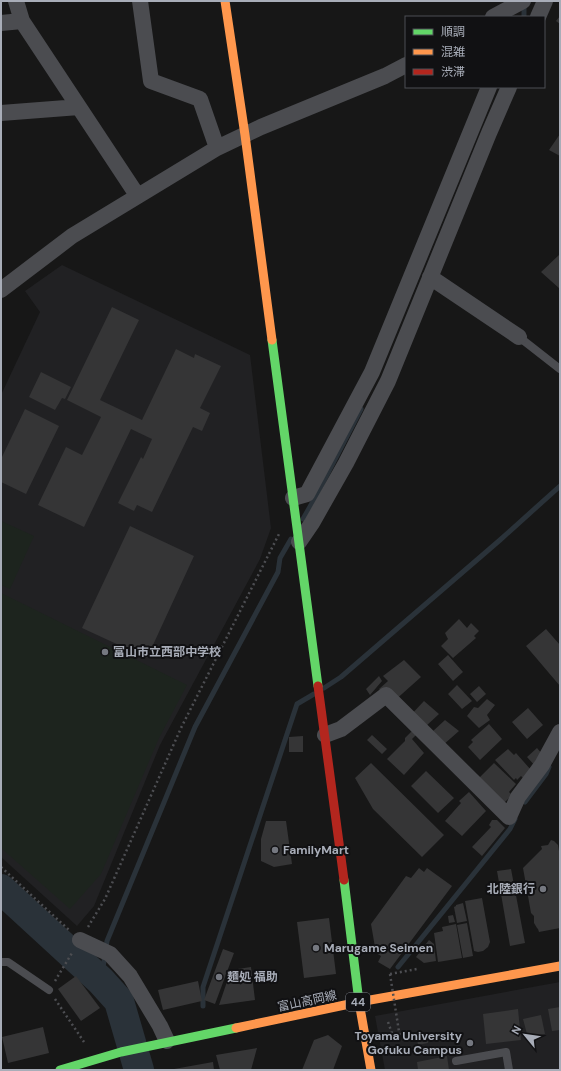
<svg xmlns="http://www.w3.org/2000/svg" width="561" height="1071" viewBox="0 0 561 1071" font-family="'DM Sans','Noto Sans JP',sans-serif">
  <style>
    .built { fill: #212123 }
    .green { fill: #1d241e }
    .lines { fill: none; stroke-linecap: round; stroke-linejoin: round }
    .stream { stroke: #2a3239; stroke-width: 5 }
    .river { stroke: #2a3239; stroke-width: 30 }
    .building { fill: #353536 }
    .path { stroke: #4d4e52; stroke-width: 2.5; stroke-dasharray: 2 3; stroke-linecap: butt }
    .lane { stroke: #4b4c50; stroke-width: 8 }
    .street { stroke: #4b4c50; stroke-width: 16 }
    .fast { stroke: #63d668; stroke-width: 9 }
    .slow { stroke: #ff974d; stroke-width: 9 }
    .jam { stroke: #b3261e; stroke-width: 9 }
    .path-bridge { stroke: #4d4e52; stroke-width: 2.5; stroke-dasharray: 2 3; stroke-linecap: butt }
    .poi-dot { fill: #757880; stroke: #111113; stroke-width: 1.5 }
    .labels { text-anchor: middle; stroke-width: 4; stroke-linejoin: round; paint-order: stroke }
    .shield { fill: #111113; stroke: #7b7e86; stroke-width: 1 }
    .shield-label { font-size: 11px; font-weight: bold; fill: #a8adb8 }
    .poi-label { font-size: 12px; font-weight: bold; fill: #a8adb8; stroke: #111113; text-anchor: start }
    .street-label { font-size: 12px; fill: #a8adb8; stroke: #111113 }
  </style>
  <rect width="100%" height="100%" fill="#171717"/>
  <path class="built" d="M62 265 250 355 271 528 260 559 160 745 94 906 77 926 1 857V395L40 312 25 291Z
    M560 982V1070H385L375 1016Z"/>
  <path class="green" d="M1 521 34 536 10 589 1 585Z
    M1 593 187 685 159 738 101 874 70 909 1 848Z"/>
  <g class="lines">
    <path class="stream" d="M524 17V4
      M303 519 316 496 361 409
      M324 688 341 677 500 540 560 486
      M525 802 546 774 549 767
      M398 967 510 829 515 819
      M101 981 107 941 195 727 278 572 280 558 291 539
      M203 1006V987L297 704 314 694"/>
    <path class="river" d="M1 889 101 981 119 1001 139 1070"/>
  </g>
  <path class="building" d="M560 16V24L556 21Z
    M560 134V156L549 150Z
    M559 255 560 256V289L541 272Z
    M112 307 139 320 100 400 142 420 176 349 194 358 195 354 221 366 200 408 210 413 202 431 193 427 152 512 137 505 134 511 118 503 141 457 143 459 152 439 131 429 84 527 38 505 66 447 82 455 101 417 67 400Z
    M41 372 71 387 65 399 62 398 55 410 29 397Z
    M25 409 59 426 26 494 1 482V459Z
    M130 526 194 556 147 658 82 628Z
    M459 619 467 628 471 623 479 631 474 636 476 638 453 658 441 646 448 639 445 633Z
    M546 629 560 645V686L526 646Z
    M448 655 463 672 453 681 438 664Z
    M404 660 421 677 393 702 379 689 388 681 383 676Z
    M379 676 382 681 370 695 366 689Z
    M457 685 472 701 462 709 448 694Z
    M479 686 486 694 477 702 470 694Z
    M487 699 495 705 487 715 490 720 479 728 467 716 474 707 478 708Z
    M424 701 439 714 425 727 409 717Z
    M528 708 543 725 527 739 512 722Z
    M445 720 459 731 443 745 432 732Z
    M489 724 502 739 480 760 468 747 473 742 471 740Z
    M413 730 417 734 412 739 424 753 404 775 387 759 405 741V738Z
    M372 735 387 749 382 754 367 740Z
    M303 736V752H289V737Z
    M537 748 543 755 536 767 527 757Z
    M508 749 514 755 516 753 531 770 525 780 521 776 517 780 516 778 514 780 495 760Z
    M371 763 444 835 422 857 373 809 355 778Z
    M494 763 516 784 509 792 512 795 504 803 479 778Z
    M426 771 454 798 438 813 411 786Z
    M469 792 486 811 462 836 445 821 461 803 459 801Z
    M492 820H497L505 828 482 856 472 847 491 827 489 825Z
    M266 821H286L292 864 274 867 261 861V839Z
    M551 840 554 841 558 845 560 857V928L539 932 538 929 537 928 534 923V916L531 913 523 868 542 849 541 846 548 845Z
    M419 868 424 872 427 868 452 886 390 969 378 962 381 956 376 953 371 924 406 876 411 878Z
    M511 869 525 943 510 946 497 871Z
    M482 898 490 942 488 947 483 951 478 952 474 951 465 901Z
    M463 903 467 921 457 923 454 907 456 906V905Z
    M453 915 455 922 449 923 448 916Z
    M329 918 336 974 304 978 297 922Z
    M467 923 473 956 463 958 457 925Z
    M456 924 462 958 438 962 434 933 443 931 442 927Z
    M429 940 434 944 436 961 424 963 416 957Z
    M223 949 234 953 215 1004 204 1000Z
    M251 967 255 1000 219 1005 231 970Z
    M76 976 100 1008 81 1021 58 989Z
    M198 981 202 1001 163 1010 158 990Z
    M560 1007V1030L552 1031 548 1009Z
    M518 1009 521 1040 486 1044 483 1014Z
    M541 1015 545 1034 528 1038 523 1019Z
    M43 1027 49 1053 8 1063 2 1037Z
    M328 1035 342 1046 333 1070H302L314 1040Z
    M427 1036 428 1043 418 1045 417 1038Z
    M257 1048 251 1070H220L216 1055Z
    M447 1056 449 1070H418L417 1062Z
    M213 1062 214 1070H174V1069Z"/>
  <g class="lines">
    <path class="path" d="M1 867 69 930
      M88 927 105 899 181 728 279 534
      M390 974 417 969
      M55 981 72 953
      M55 999 84 1042
      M388 1022 394 1039 400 1038"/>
    <path class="lane" d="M519 337 560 369
      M1 962H8L49 990
      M456 1061 506 1052 509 1070"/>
    <path class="street" d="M16 1 22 21 137 195
      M140 1 151 81 200 99 217 148
      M493 17 523 1
      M538 17 545 1
      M1 23 22 21
      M1 113 79 107
      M430 277 519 337
      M1 290 72 236 217 148 261 127 385 76 406 65
      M293 498 307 494 372 372 489 87
      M299 542 312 523 346 463 388 381 489 133 509 87
      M325 735 341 729 386 695 509 817 518 797 542 765 560 732
      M80 940 110 954 130 976 160 1026 167 1041"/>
    <path class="fast" d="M272 340 318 686
      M344 880 359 1002
      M60 1070 121 1052 236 1028"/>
    <path class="slow" d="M225 1 245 135 272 340
      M359 1002 371 1070
      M236 1028 359 1002 560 966"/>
    <path class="jam" d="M318 686 344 880"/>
    <path class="path-bridge" d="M390 974 400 1038"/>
  </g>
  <g class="poi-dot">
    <circle cx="105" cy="652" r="4"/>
    <circle cx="275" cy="850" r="4"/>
    <circle cx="543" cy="889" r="4"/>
    <circle cx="316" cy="948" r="4"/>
    <circle cx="219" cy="977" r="4"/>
    <circle cx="470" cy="1043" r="4"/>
  </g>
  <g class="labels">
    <rect class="shield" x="346" y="993" width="24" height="18" rx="3"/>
    <g class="shield-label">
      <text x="358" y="1006">44</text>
    </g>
    <g class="poi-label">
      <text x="113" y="656">富山市立西部中学校</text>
      <text x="283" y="854">FamilyMart</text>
      <text x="535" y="893" text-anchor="end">北陸銀行</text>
      <text x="324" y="952">Marugame Seimen</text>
      <text x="227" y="981">麺処 福助</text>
      <text x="462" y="1040" text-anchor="end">Toyama University<tspan x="462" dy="14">Gofuku Campus</tspan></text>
    </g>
    <g class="street-label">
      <text transform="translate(307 1001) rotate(-12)" y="4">富山高岡線</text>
    </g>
  </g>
  <rect width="561" height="1071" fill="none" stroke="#a8adb8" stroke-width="4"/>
  <rect x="405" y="16" width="140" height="72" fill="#111113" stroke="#4d4f55"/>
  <rect x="413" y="29" width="20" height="6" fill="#63d668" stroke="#4d4f55"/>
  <text x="441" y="36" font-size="12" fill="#a8adb8">順調</text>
  <rect x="413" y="49" width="20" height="6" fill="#ff974d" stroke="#4d4f55"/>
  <text x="441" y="56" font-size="12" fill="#a8adb8">混雑</text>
  <rect x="413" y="69" width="20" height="6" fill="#b3261e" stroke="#4d4f55"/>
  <text x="441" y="76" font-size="12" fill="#a8adb8">渋滞</text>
  <g transform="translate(525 1035) rotate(299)" stroke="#111113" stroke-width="3" paint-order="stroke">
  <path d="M0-3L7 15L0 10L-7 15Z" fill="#a8adb8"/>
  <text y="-6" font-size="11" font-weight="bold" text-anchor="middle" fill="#a8adb8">N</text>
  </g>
</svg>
